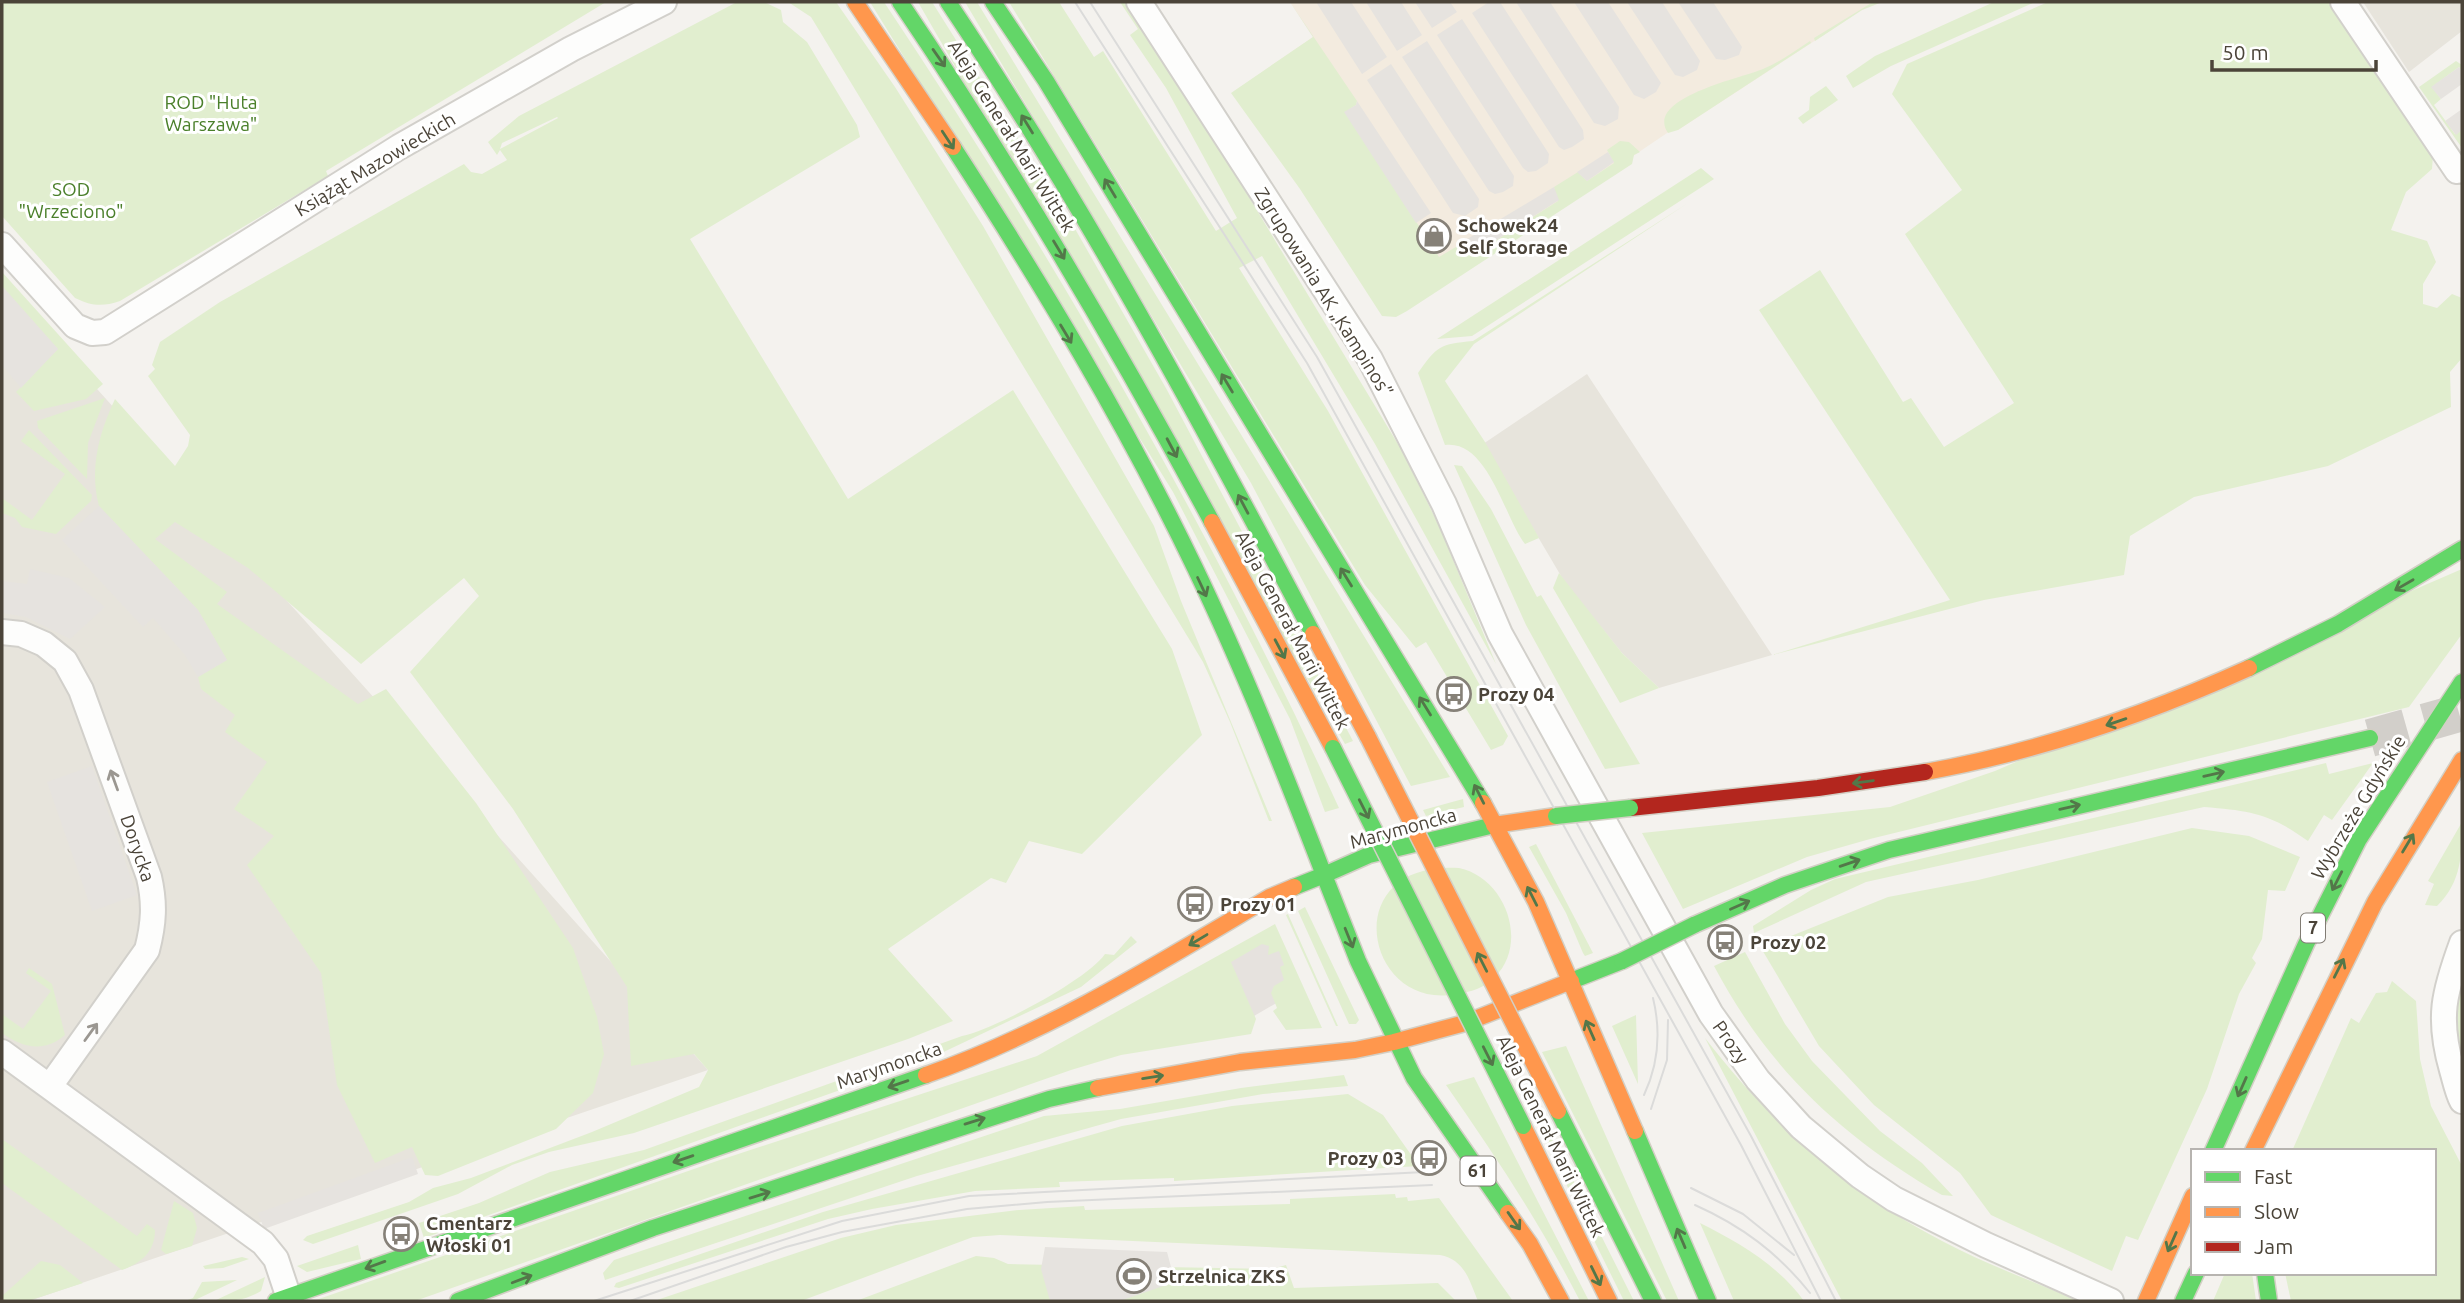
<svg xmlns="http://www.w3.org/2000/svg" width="2464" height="1303" viewBox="0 0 2464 1303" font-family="Ubuntu,sans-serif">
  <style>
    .residential { fill: #e7e4dc }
    .commercial { fill: #f3ebdf }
    .industrial { fill: #e6e2de }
    .green { fill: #e1eecf; fill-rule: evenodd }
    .parking { fill: #e6e3df }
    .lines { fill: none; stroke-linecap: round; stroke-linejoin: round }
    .highway-tunnel { stroke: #d2cfca; stroke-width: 38; stroke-dasharray: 38 19; stroke-linecap: butt }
    .street-casing { stroke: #d2d0cb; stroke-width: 28 }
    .fast-casing { stroke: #d3cfc5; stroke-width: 19 }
    .slow-casing { stroke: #d3cfc5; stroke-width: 19 }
    .jam-casing { stroke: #d3cfc5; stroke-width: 19 }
    .street { stroke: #fdfdfc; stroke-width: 24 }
    .fast { stroke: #63d668; stroke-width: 16 }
    .slow { stroke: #ff974d; stroke-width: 16 }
    .jam { stroke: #b3261e; stroke-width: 16 }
    .tram { stroke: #dbdbda; stroke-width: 2 }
    .fast-bridge-casing { stroke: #d3cfc5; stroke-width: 19; stroke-linecap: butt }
    .slow-bridge-casing { stroke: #d3cfc5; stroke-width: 19; stroke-linecap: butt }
    .fast-bridge { stroke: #63d668; stroke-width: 16 }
    .slow-bridge { stroke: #ff974d; stroke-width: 16 }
    .oneway { stroke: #537749 }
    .oneway2 { stroke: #9b9791 }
    .labels { text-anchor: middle; stroke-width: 6; stroke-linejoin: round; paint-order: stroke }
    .shield { fill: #fff; stroke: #817c74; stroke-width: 2 }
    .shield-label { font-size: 18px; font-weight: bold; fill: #4b4439 }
    .park-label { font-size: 19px; fill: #4a7f2a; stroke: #fff }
    .street-label { font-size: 19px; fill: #4b4439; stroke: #fff }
    .poi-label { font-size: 19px; font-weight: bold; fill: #4b4439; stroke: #fff; text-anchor: start }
  </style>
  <rect width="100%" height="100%" fill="#f4f2ee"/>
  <path class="residential" d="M2363 2H2462V31L2409 72Z
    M2 283 708 1070 29 1301H2Z
    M1587 374 1772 655 1659 688 1622 653 1564 581 1483 444Z"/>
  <path class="commercial" d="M1290 2H1882L1862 10 1678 130 1673 129 1414 304 1236 90 1313 37Z"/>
  <path class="industrial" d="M1274 935 1294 979 1280 1001 1254 1016 1228 961Z"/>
  <path class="green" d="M2 2H606L326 171 328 176 120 301C102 307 92 306 75 298L2 216Z
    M737 2H764L781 10 783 22 807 42 857 125 860 137 690 239 848 499 1013 390 1172 649 1202 735 1082 854 1029 841 1006 883 991 878 888 949 953 1021 908 1039 634 1133 549 1152 512 1165 458 1194 313 1244 303 1240 307 1236 409 1202 433 1188 471 1178 592 1132 699 1087 708 1070 694 1054 631 1066 627 987 513 809 410 672 479 596 464 578 361 664 248 568 175 522 155 539 227 592 217 604 358 704 386 689 476 803 573 948 597 1017 604 1054 593 1093 556 1129 438 1176 425 1175 412 1147 375 1163 337 1085 321 973 247 865 274 836 234 809 267 762 225 732 235 715 201 689 198 677 227 660 198 610 99 506C89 469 99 433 115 399L175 466 188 446 190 435 148 376 155 369 152 365 160 342 220 302 464 164 471 172 482 174 507 160 500 150 497 155 488 142 519 116ZM557 117 558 118 500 149 502 143Z
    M788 2H836L895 87 983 226 1154 526 1181 601 1272 821H1269L1230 722 1203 662 811 17Z
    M870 2H884C1055 258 1210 528 1339 808L1325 812 1290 719 1173 492Z
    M918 2H932L1074 227 1167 390 1353 741 1345 744Z
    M965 2H977L1450 777 1411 786 1251 483Z
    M1009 2H1059L1094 57 1103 51 1216 231 1237 218 1166 88 1130 35 1138 29 1120 2H1125L1229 164 1404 454 1440 528 1496 664 1375 444 1262 256 1239 268 1328 411 1508 736 1503 745 1491 750 1426 642 1416 648 1365 585Z
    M1290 2 1357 101 1356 105 1345 112 1439 257 1466 241 1476 253 1558 201 1554 187 1578 172 1587 181 1614 163 1607 150 1620 141 1629 142 1640 152 1634 155 1632 164 1407 311 1396 317 1382 316 1300 189 1231 93 1313 37Z
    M1873 2H1882L1862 10 1815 41 1814 38Z
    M1994 2H2035L1891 66 1853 88 1846 76 1875 56Z
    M2048 2H2329L2346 22 2433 155 2432 169 2406 192 2391 230 2427 241 2436 262 2423 284V304L2437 308 2452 294 2462 298V358L2450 372 2451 407 2328 466 2194 497 2130 536 2124 575 1984 600 1772 655 1950 600 1759 310 1820 270 1903 402 1911 398 1944 447 2014 403 1905 234 1962 190 1892 94 1907 64Z
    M1810 41 1811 43 1678 130 1668 133C1644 98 1742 78 1763 69 1780 62 1795 51 1810 41Z
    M2456 61 2462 65V72L2459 67 2432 87 2441 99 2434 105 2455 134 2462 130V148L2419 87Z
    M1826 86 1838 100 1803 124 1798 118 1809 110 1810 97Z
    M1701 168 1714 179 1472 336 1437 339Z
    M1688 203 1474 344 1445 381 1485 442 1539 538 1525 544C1505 519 1488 439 1445 445L1418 373C1437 346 1440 344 1473 341Z
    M2 272 103 384 86 399 34 411 16 392 58 349 2 286Z
    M105 398 88 443 87 479 38 428 37 421Z
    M29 430 92 495 91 501 56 534 22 527 15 518 2 513V498L32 520 65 474 21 441Z
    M1454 465 1462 466 1491 509 1537 597 1541 595 1640 764 1605 769 1526 625Z
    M2462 569V634L2409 707 1870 839 1807 857 1683 909 1642 833 1890 807 1995 771Z
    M1559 573 1622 653 1659 688 1620 703 1553 588Z
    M2326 763 2329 774 2373 763 2332 820 2324 815 2308 841C2269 813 2251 811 2204 807L1866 882 1754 933 1753 926 1811 890 1835 879Z
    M1463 799 1464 807 1426 816 1423 810Z
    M2462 822C2462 853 2462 882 2437 906L2425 905 2434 884 2428 881Z
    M2192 828 2249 836 2300 857 2285 891 2268 890 2262 939 2252 958 2256 963 2239 994 2207 1089 2138 1240 2126 1236 2112 1271 1991 1215 1960 1173 1874 1105 1819 1046 1761 948 1888 897 1978 880Z
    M1536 844 1593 953 1585 956 1583 953 1566 913 1529 847Z
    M1459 868C1506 878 1529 943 1495 977 1484 988 1471 992 1456 994 1365 1012 1335 860 1459 868Z
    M1305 907 1359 1020 1356 1024H1349L1298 911Z
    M1288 914 1338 1026H1336L1286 915Z
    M1275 924 1322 1028 1286 1030 1273 1011 1277 1008 1271 993 1274 986 1284 980 1280 967 1284 965 1279 951 1268 955 1269 946 1262 944 1231 962 1256 1019 1251 1034 1121 1055 1071 1070 415 1301H313L717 1161 1037 1056Z
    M1131 936 1137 942 1081 987 933 1057 424 1238 419 1223 479 1203 550 1172 644 1150 962 1036C993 1030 1087 980 1105 954L1114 955Z
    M1745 952 1785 1024 1812 1061 1880 1131 1922 1163 1953 1196 1942 1195C1842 1137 1769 1070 1714 966Z
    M29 968 52 984 65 1035C44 1053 23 1048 2 1033V1014L23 1029 51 991 26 973Z
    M2392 981 2416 1001 2420 1059 2431 1106 2462 1166V1301H2291L2285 1273H2434V1151H2292L2351 1018 2359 1023 2376 993 2387 992Z
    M2462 982V1078L2453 1004Z
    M1636 1015 1638 1084 1612 1026Z
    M1705 1038C1770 1122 1847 1192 1942 1241 1985 1264 2033 1281 2078 1301H1842Z
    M1566 1046 1679 1301H1667L1542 1052Z
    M1344 1075 1348 1086 1263 1094 1121 1119 917 1176 605 1280 603 1273 614 1260 1044 1116 1120 1109 1241 1088Z
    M1474 1077 1589 1301H1580C1541 1225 1495 1155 1446 1085Z
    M1348 1094 1383 1115 1419 1166 1174 1181V1178L1059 1182 1060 1187 975 1191 872 1209 828 1219 619 1288 614 1287 616 1283 823 1212 1122 1126 1232 1106Z
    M1542 1118 1634 1301H1624L1535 1121Z
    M2 1139 137 1236 147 1224 155 1230C155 1252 141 1263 122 1270L2 1183Z
    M1395 1194 1396 1198 1407 1197 1408 1201 1439 1198 1513 1301H1478C1469 1280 1465 1260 1440 1255L1000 1235 973 1237 801 1301H654L841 1238 896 1225 1019 1210 1084 1206 1085 1210 1290 1204V1199Z
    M174 1201 193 1213 197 1228 192 1246 166 1254 161 1250Z
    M1700 1223C1738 1242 1778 1265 1804 1301H1734Z
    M358 1245 361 1259 307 1272 297 1266Z
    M976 1256 994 1258 1008 1264 1272 1269 1286 1265 1294 1288 1438 1283 1456 1301H856Z
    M242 1257 249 1259 223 1268 205 1269 203 1266Z
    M41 1261 60 1265 83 1283 28 1301H2V1296Z
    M2225 1273H2252L2256 1301H2213Z
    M265 1277 261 1291C245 1301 232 1301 214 1301Z
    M237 1280 193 1301H185L193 1298 202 1282Z"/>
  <path class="parking" d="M1316 2H1351L1387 57 1362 74Z
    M1366 2H1401L1422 35 1397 51Z
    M1415 2H1450L1457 12 1432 28Z
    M1489 2H1500L1583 130 1584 139 1572 147 1564 150 1559 147 1472 13Z
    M1516 2H1550L1619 107 1618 119 1605 126 1594 123Z
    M1574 2H1608L1661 83 1656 92 1644 99 1634 95Z
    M1627 2H1662L1700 61 1697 70 1683 77 1675 75Z
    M1678 2H1713L1742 47 1739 55 1725 60 1716 59Z
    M1462 19 1549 154 1548 163 1536 171 1528 172 1523 168 1437 35Z
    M1427 41 1514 176 1513 186 1503 192 1495 194 1489 191 1402 57Z
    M1391 64 1479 199 1478 207 1465 216 1453 213 1367 80Z
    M2459 67 2462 72V84L2441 99 2431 87Z
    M1357 101 1431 213 1416 223 1344 112 1356 105Z
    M2462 109V130L2456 135 2445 121Z
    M1608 152 1614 162 1607 167 1587 181 1577 172Z
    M1554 187 1559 200 1476 253 1468 241H1464Z
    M2 286 58 349 21 388 2 365Z
    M99 506 198 610 227 660 198 677 185 655 153 618 143 627 62 540Z
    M30 569 69 578 105 607 70 639 26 617 2 613V581L27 584Z
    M92 766 137 895 92 911 47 782Z
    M412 1157 418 1174 264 1229 258 1213Z
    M1045 1247 1167 1252 1175 1282 1120 1301H1050L1041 1269Z"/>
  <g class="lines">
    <path class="highway-tunnel" d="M2370 738 2459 713"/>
    <g class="street-casing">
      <path id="street" d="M1139 2 1370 359 1444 504 1500 634 1711 1014 1758 1080 1801 1127 1860 1176 1894 1199 1986 1245 2111 1301
        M2343 2 2457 171
        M2 245 75 326 92 333 105 332 399 147 571 49 664 2
        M2 632 21 634 44 644 65 661 81 690 149 877C155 903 154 923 147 950L50 1086
        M2462 943C2444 992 2437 1018 2452 1070 2455 1080 2457 1091 2462 1101
        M2 1052 263 1243 276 1259 290 1301"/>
    </g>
    <g class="fast-casing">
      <path id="fast" d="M900 2C1014 170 1116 344 1212 522
        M948 2C1084 205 1199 418 1313 634
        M993 2 1046 81 1483 803
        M953 147C1041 283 1125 422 1195 568 1243 668 1284 771 1324 875L1294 887
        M2249 668 2338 624 2462 549
        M1494 825 1369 855 1324 875 1358 961 1414 1078 1508 1213
        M1694 925 1785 885 1889 850 2370 738
        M1571 981 1622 961
        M1558 1111 1653 1301
        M1635 1131 1708 1301
        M2213 1151 2306 944 2359 839 2462 682
        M2265 1273 2269 1301
        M276 1301 926 1075
        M458 1301 653 1228 1049 1099 1098 1088
        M2183 1301 2196 1273"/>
    </g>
    <g class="slow-casing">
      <path id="slow" d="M855 2 953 147
        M1212 522 1333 748
        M1313 634 1368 737
        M1925 772C2037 752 2145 715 2249 668
        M1483 803 1536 902 1635 1131
        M1494 825 1556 816
        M926 1075C1049 1032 1159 963 1270 897L1294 887
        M1098 1088 1240 1062 1355 1050 1394 1042 1465 1023 1571 981
        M1523 1126 1609 1301
        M2253 1151 2375 902 2462 760
        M1508 1213 1530 1244 1561 1301
        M2146 1301 2193 1196"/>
    </g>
    <g class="jam-casing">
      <path id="jam" d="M1630 808 1818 788 1925 772"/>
    </g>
    <use href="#street" class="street"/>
    <use href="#fast" class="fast"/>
    <use href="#slow" class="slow"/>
    <use href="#jam" class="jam"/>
    <path class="tram" d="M1075 2 1307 363 1741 1145 1821 1301
      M1090 2 1317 357 1751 1136 1836 1301
      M1644 1095C1659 1063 1661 1031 1653 998
      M1651 1109 1667 1060 1668 1020
      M1691 1188 1743 1214 1794 1255
      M1695 1205C1742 1226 1778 1253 1810 1293
      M594 1301 842 1221 969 1196 1424 1172
      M630 1301 786 1247 842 1232 967 1209 1047 1202 1432 1185"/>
    <g class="fast-bridge-casing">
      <path id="fast-bridge" d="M1333 748 1523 1126
        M1556 816 1630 808
        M1622 961 1694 925"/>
    </g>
    <g class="slow-bridge-casing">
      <path id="slow-bridge" d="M1368 737 1558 1111"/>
    </g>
    <use href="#fast-bridge" class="fast-bridge"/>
    <use href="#slow-bridge" class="slow-bridge"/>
  </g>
  <defs><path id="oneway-shaft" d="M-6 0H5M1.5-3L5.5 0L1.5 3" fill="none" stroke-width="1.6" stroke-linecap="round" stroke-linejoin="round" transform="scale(1.75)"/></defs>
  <g class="oneway">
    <use href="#oneway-shaft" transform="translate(939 58) rotate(55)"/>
    <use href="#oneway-shaft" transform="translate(1027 124) rotate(-122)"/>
    <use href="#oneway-shaft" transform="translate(948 140) rotate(57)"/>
    <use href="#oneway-shaft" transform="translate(1110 188) rotate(-121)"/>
    <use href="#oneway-shaft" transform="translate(1059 250) rotate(59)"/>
    <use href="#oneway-shaft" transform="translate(1066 334) rotate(59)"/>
    <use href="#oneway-shaft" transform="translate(1227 383) rotate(-121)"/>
    <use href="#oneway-shaft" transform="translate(1172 448) rotate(62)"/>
    <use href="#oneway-shaft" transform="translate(1243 504) rotate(-118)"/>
    <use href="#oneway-shaft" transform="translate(1346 577) rotate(-122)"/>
    <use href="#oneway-shaft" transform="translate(2404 585) rotate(150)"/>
    <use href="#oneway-shaft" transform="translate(1202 587) rotate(65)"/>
    <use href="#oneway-shaft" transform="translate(1280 649) rotate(62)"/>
    <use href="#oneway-shaft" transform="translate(1425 706) rotate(-122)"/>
    <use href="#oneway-shaft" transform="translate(2116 722) rotate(161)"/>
    <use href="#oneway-shaft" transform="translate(2214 774) rotate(-13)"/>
    <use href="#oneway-shaft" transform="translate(1863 782) rotate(172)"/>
    <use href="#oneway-shaft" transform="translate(1479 794) rotate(-117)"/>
    <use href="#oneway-shaft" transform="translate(2070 807) rotate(-13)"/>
    <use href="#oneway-shaft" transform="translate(1364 809) rotate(63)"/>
    <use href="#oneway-shaft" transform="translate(2408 843) rotate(-59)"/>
    <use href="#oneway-shaft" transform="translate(1850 863) rotate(-19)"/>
    <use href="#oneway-shaft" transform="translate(2337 881) rotate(117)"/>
    <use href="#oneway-shaft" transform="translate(1532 896) rotate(-117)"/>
    <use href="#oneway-shaft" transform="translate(1740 905) rotate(-24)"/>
    <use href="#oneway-shaft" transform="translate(1349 938) rotate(68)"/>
    <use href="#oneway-shaft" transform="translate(1198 940) rotate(149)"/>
    <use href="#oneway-shaft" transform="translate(1482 962) rotate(-117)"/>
    <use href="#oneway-shaft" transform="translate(2339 968) rotate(-63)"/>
    <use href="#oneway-shaft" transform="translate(1590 1030) rotate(-114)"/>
    <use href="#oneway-shaft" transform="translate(1488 1056) rotate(63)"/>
    <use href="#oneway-shaft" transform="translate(1153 1077) rotate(-9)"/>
    <use href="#oneway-shaft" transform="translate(898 1084) rotate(161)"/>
    <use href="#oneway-shaft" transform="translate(2242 1087) rotate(114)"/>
    <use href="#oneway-shaft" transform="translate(975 1121) rotate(-17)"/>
    <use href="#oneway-shaft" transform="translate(683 1159) rotate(161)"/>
    <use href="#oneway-shaft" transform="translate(760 1195) rotate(-17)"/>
    <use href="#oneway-shaft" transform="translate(1514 1221) rotate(55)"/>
    <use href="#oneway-shaft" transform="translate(1681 1238) rotate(-113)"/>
    <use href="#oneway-shaft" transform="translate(2172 1242) rotate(114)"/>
    <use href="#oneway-shaft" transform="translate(375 1265) rotate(160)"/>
    <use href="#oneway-shaft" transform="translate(1596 1276) rotate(64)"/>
    <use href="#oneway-shaft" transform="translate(522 1279) rotate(-21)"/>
  </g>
  <g class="oneway2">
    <use href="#oneway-shaft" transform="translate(114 780) rotate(-110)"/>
    <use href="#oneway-shaft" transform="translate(91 1032) rotate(-54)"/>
  </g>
  <defs>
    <g id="shop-ring" transform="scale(1.75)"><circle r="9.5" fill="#fff" stroke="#868178" stroke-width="1.5"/><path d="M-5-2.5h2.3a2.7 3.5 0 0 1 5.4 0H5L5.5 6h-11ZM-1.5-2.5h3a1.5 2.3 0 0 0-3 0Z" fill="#868178"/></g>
    <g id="bus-ring" transform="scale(1.75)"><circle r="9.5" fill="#fff" stroke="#868178" stroke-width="1.5"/><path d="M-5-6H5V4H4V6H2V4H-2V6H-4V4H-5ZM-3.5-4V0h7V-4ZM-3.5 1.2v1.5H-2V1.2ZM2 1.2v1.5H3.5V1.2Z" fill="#868178"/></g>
    <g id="stadium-ring" transform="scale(1.75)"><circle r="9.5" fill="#fff" stroke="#868178" stroke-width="1.5"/><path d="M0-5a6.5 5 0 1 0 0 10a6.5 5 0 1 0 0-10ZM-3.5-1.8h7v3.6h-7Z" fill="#868178"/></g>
  </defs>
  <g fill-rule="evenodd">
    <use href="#shop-ring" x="1434" y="236"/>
    <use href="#bus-ring" x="1454" y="694"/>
    <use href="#bus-ring" x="1195" y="904"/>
    <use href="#bus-ring" x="1725" y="942"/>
    <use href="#bus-ring" x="1429" y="1158"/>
    <use href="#bus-ring" x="401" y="1234"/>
    <use href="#stadium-ring" x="1134" y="1276"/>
  </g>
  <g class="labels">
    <g class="shield">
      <rect x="2301" y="913.5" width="24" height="29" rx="5"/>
      <rect x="1460.5" y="1156.5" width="35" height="29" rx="5"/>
    </g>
    <g class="shield-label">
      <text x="2313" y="934">7</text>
      <text x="1478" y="1177">61</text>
    </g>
    <g class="park-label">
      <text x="211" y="109">ROD "Huta<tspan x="211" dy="22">Warszawa"</tspan></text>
      <text x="71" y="196">SOD<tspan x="71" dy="22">"Wrzeciono"</tspan></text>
    </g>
    <g class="street-label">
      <text transform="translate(1012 136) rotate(58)" y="7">Aleja Generał Marii Wittek</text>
      <text transform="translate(375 164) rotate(-31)" y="7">Książąt Mazowieckich</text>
      <text transform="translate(1324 292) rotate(58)" y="7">Zgrupowania AK „Kampinos”</text>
      <text transform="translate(1293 630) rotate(62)" y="7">Aleja Generał Marii Wittek</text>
      <text transform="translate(2358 807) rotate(-59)" y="7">Wybrzeże Gdyńskie</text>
      <text transform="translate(1403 828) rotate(-15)" y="7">Marymoncka</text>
      <text transform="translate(138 848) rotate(71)" y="7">Dorycka</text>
      <text transform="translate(1731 1042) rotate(55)" y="7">Prozy</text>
      <text transform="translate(889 1065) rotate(-19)" y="7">Marymoncka</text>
      <text transform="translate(1551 1136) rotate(64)" y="7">Aleja Generał Marii Wittek</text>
    </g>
    <g class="poi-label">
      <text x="1458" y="232">Schowek24<tspan x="1458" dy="22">Self Storage</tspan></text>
      <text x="1478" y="701">Prozy 04</text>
      <text x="1220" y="911">Prozy 01</text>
      <text x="1750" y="949">Prozy 02</text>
      <text x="1404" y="1165" text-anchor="end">Prozy 03</text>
      <text x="426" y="1230">Cmentarz<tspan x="426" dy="22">Włoski 01</tspan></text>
      <text x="1158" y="1283">Strzelnica ZKS</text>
    </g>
  </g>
  <rect width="2464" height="1303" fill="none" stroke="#4b4439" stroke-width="7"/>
  <rect x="2191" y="1149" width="245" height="126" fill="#ffffff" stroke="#b7b4b0" stroke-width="2"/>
  <rect x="2205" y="1172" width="35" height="10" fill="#63d668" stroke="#b7b4b0" stroke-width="2"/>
  <text x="2254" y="1184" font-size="21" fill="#4b4439">Fast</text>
  <rect x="2205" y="1207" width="35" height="10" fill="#ff974d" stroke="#b7b4b0" stroke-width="2"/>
  <text x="2254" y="1219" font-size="21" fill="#4b4439">Slow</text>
  <rect x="2205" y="1242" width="35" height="10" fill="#b3261e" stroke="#b7b4b0" stroke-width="2"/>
  <text x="2254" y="1254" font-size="21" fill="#4b4439">Jam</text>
  <path d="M2212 60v10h164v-10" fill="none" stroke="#4b4439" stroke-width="3.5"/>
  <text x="2222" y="60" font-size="21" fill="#4b4439" stroke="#ffffff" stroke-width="5" paint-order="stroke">50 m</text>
</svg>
